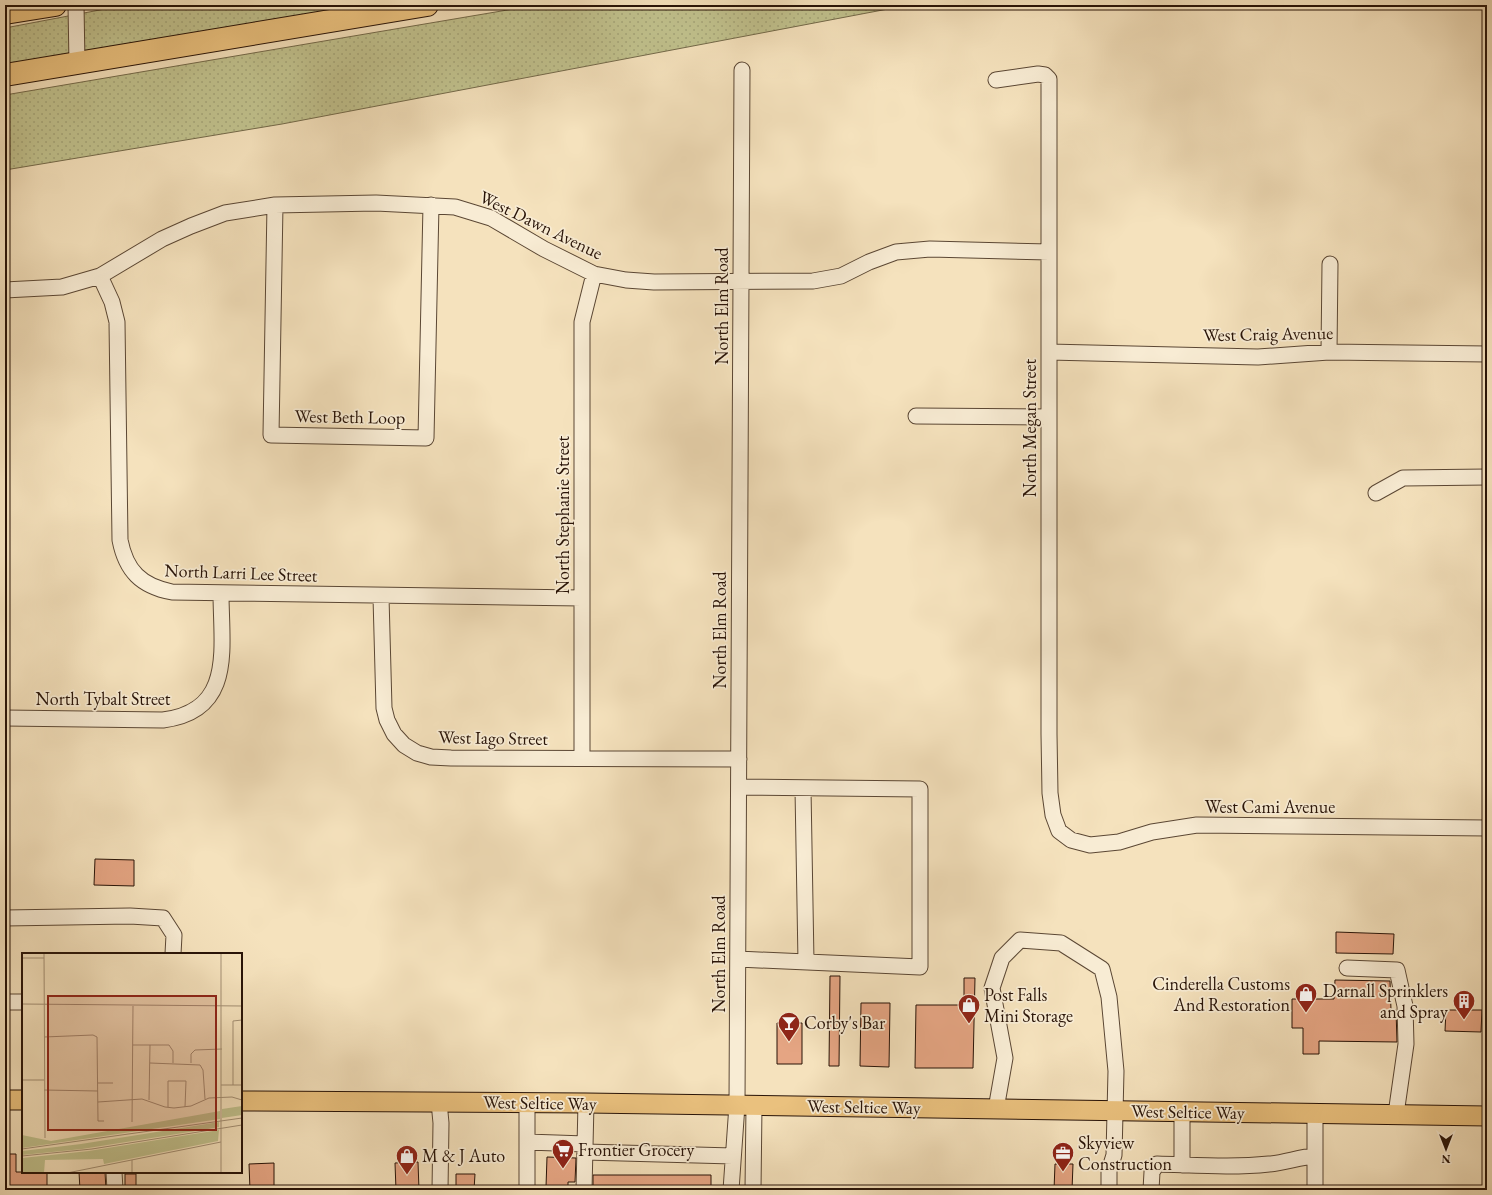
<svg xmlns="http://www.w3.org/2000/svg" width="1492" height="1195" viewBox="0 0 1492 1195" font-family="'EB Garamond',serif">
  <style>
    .grass { fill: url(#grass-dots); stroke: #746a4a }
    .building { fill: #e5a583; stroke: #281307 }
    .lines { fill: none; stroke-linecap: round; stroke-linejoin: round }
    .minor-casing { stroke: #5b4734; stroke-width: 17 }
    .major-casing { stroke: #281307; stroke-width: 21 }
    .highway-casing { stroke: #281307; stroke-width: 24 }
    .minor { stroke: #f8ecd4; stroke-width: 15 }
    .major { stroke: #eac17e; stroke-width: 19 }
    .highway { stroke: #eac17e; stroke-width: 22 }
    .labels { text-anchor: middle; stroke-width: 3.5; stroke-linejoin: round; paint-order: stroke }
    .street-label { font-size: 18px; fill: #281307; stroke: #f8ecd4 }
    .poi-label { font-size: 18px; fill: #281307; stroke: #f8ecd4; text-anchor: start }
    .inset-road { fill: none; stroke: #a38f74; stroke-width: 1 }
    .view { fill: #8f2418; fill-opacity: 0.15; stroke: #8f2418; stroke-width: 2 }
    .inset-edge { fill: none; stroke: #281307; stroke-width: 2 }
  </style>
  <defs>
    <pattern id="grass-dots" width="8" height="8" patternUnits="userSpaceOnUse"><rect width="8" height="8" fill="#c1c28e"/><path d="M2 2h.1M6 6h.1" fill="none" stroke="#a6a679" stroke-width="1.8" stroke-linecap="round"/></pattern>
  </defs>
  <rect width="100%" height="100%" fill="#f5e2bd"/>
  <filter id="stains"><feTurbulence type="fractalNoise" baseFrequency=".005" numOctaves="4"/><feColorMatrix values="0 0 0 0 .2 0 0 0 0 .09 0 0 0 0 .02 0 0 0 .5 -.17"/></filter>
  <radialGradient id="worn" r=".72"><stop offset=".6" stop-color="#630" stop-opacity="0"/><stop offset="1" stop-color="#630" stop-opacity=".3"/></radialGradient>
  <path class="grass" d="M126 5H390L5 66V28Z
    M537 5H909L282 124 5 170V95Z"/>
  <path class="building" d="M95 859 134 860V886L94 885Z
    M1336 932 1394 934 1393 954 1336 953Z
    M830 976H840L839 1066H829Z
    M964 978H975L973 1068H915L916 1005H964Z
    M1335 980 1390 981 1391 1010H1396L1397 1042 1319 1041V1054H1303V1028H1292V999H1334Z
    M861 1003H890L889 1067 860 1066Z
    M1446 1010H1482L1481 1032 1445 1031Z
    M777 1023H802V1064H777Z
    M5 1154H16V1172H47V1190H5Z
    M547 1157 576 1158 575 1182H568V1188L546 1187Z
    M418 1162 419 1190H396L395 1163Z
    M274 1163V1190H250L249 1164Z
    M1055 1164H1073L1072 1190H1054Z
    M79 1172H105L106 1190H80Z
    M125 1174H136V1190H125Z
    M456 1174H475L474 1190H456Z
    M593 1175H711V1190H593Z"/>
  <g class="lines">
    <g class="minor-casing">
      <path id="minor" d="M76 5 77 64
        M996 80 1038 74 1045 75 1049 79V734L1050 793 1053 815 1059 831 1071 840 1090 845 1119 842 1152 832 1197 825 1487 828
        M275 205 271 435 426 438 431 205
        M100 276 112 302 117 322 120 540C126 571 141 586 172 592L582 598
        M5 290 62 287 100 276 162 239 191 226 225 213 275 205 376 203 455 207 491 218 544 249 594 274 626 280 654 282 813 281 841 276 869 262 896 252 930 249 1049 252
        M1049 352 1258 357 1329 352 1487 354
        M1329 352 1330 264
        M916 416 1049 417
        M1376 493 1403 478 1487 477
        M381 597 384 708 387 720 394 734 404 745 417 753 431 757 451 758 739 759
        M5 718 163 720C235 711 221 648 221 593
        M582 758V322L594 274
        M803 789 806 962
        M5 918 130 916 163 918 174 935 173 954
        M738 959 920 967V789L740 787
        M1347 968 1397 970 1405 1006 1406 1044 1396 1114
        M5 1002H23
        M439 1102 441 1123 440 1190
        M996 1109 1005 1058 992 988 1002 958 1020 940 1061 943 1102 969 1109 997 1116 1071 1114 1155 1109 1171V1190
        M1182 1112V1165
        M1315 1113V1190
        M527 1142 585 1144
        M585 1152 733 1156
        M114 1172 115 1190
        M527 1190V1103
        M584 1190 586 1103
        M731 1190 737 1105 742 70
        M753 1190 754 1106
        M1151 1190 1152 1172 1157 1164C1195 1165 1232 1168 1269 1164 1285 1163 1299 1157 1315 1156"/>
    </g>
    <g class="major-casing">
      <path id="major" d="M5 1100H23
        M241 1101 586 1103 1487 1116"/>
    </g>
    <g class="highway-casing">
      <path id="highway" d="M5 13 55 5
        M5 75 427 5"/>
    </g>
    <use href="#minor" class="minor"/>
    <use href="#major" class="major"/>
    <use href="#highway" class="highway"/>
  </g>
  <defs>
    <g id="shop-pin" transform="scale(1.15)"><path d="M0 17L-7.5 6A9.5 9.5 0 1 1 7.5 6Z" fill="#8f2418" stroke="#f8ecd4"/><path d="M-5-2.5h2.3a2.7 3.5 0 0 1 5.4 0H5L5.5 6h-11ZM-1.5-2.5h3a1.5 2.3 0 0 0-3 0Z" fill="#fff"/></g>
    <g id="building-pin" transform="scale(1.15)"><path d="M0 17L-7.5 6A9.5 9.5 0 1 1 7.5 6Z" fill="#8f2418" stroke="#f8ecd4"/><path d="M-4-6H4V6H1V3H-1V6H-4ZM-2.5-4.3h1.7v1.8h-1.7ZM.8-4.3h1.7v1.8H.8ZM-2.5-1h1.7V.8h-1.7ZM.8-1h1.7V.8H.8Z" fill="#fff"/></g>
    <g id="bar-pin" transform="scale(1.15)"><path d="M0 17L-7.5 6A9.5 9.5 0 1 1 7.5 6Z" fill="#8f2418" stroke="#f8ecd4"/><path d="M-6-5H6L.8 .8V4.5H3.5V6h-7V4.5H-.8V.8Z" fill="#fff"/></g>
    <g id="supermarket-pin" transform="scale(1.15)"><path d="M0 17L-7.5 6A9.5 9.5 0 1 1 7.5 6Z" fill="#8f2418" stroke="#f8ecd4"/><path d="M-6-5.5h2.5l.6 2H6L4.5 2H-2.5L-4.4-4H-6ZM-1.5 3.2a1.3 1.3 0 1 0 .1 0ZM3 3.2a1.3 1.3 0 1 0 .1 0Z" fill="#fff"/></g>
    <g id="office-pin" transform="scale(1.15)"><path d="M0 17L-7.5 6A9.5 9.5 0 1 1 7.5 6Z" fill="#8f2418" stroke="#f8ecd4"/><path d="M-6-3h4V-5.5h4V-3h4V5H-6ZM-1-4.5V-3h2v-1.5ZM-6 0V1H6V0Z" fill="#fff"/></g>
  </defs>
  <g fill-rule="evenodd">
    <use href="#shop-pin" x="1306" y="994"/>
    <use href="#building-pin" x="1464" y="1001"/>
    <use href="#shop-pin" x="969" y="1005"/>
    <use href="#bar-pin" x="789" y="1023"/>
    <use href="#supermarket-pin" x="563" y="1150"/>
    <use href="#office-pin" x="1063" y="1153"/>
    <use href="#shop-pin" x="407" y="1156"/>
  </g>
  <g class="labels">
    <g class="street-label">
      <text transform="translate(541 225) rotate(26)" y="6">West Dawn Avenue</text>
      <text transform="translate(722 306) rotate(-90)" y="6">North Elm Road</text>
      <text transform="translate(1268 334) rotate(-1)" y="6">West Craig Avenue</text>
      <text transform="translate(350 417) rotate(1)" y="6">West Beth Loop</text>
      <text transform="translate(1030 428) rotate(-90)" y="6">North Megan Street</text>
      <text transform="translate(563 515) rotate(-90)" y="6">North Stephanie Street</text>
      <text transform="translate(241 573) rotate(2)" y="6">North Larri Lee Street</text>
      <text transform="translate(720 630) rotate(-90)" y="6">North Elm Road</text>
      <text x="103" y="705">North Tybalt Street</text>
      <text transform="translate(493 738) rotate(1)" y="6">West Iago Street</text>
      <text x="1270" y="813">West Cami Avenue</text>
      <text transform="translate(719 954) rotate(-90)" y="6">North Elm Road</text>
      <text transform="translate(540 1103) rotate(1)" y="6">West Seltice Way</text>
      <text transform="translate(864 1107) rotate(1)" y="6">West Seltice Way</text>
      <text transform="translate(1188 1112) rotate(1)" y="6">West Seltice Way</text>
    </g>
    <g class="poi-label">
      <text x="1290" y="990" text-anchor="end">Cinderella Customs<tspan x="1290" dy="21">And Restoration</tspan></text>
      <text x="1448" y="997" text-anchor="end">Darnall Sprinklers<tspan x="1448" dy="21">and Spray</tspan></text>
      <text x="984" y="1001">Post Falls<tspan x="984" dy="21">Mini Storage</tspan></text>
      <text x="804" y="1029">Corby's Bar</text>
      <text x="1078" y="1149">Skyview<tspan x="1078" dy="21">Construction</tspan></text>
      <text x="578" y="1156">Frontier Grocery</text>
      <text x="422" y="1162">M &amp; J Auto</text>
    </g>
  </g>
  <g transform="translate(22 953)">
    <rect width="220" height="220" fill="#f5e2bd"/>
    <path d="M220 153V162L200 165V156ZM198 158V166L0 195V182L29 188ZM197 169V174L180 177 60 196 0 202V198L59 191ZM197 177 196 188 82 211 81 206 23 207 22 220H0V205L67 198Z" fill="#c1c28e"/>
    <path class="inset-road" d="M22 0 23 185M0 5H22M0 51 220 53M22 84 71 82 75 84 76 168H82M111 92H147L151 98V110M128 110 178 112 181 117 183 146M169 110V101L173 97 200 96M0 127H22M76 130H91M199 132H220M211 132V68L220 67M22 137 76 138M127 147 128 92M76 149 120 146 143 154 152 155 169 153 187 145 210 144 220 147M146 154V128H164L163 154M110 169 111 53M0 196 220 165M0 203 70 196 220 172M110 207V220M45 220 199 189M199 220V0"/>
    <path class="view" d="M26 43H194V177H26Z"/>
    <rect width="220" height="220" class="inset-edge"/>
  </g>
  <rect width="1492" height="1195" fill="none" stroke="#f5e2bd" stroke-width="20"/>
  <rect x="6" y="6" width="1480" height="1183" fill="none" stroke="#281307" stroke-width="2"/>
  <rect x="10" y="10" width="1472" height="1175" fill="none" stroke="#281307"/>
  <g transform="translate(1446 1149) rotate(180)" stroke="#f8ecd4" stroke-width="3" paint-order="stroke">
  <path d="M0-3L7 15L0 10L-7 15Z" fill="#281307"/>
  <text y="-6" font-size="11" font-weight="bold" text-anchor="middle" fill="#281307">N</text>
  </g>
  <rect width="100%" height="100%" filter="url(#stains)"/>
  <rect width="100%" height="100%" fill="url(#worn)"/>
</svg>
